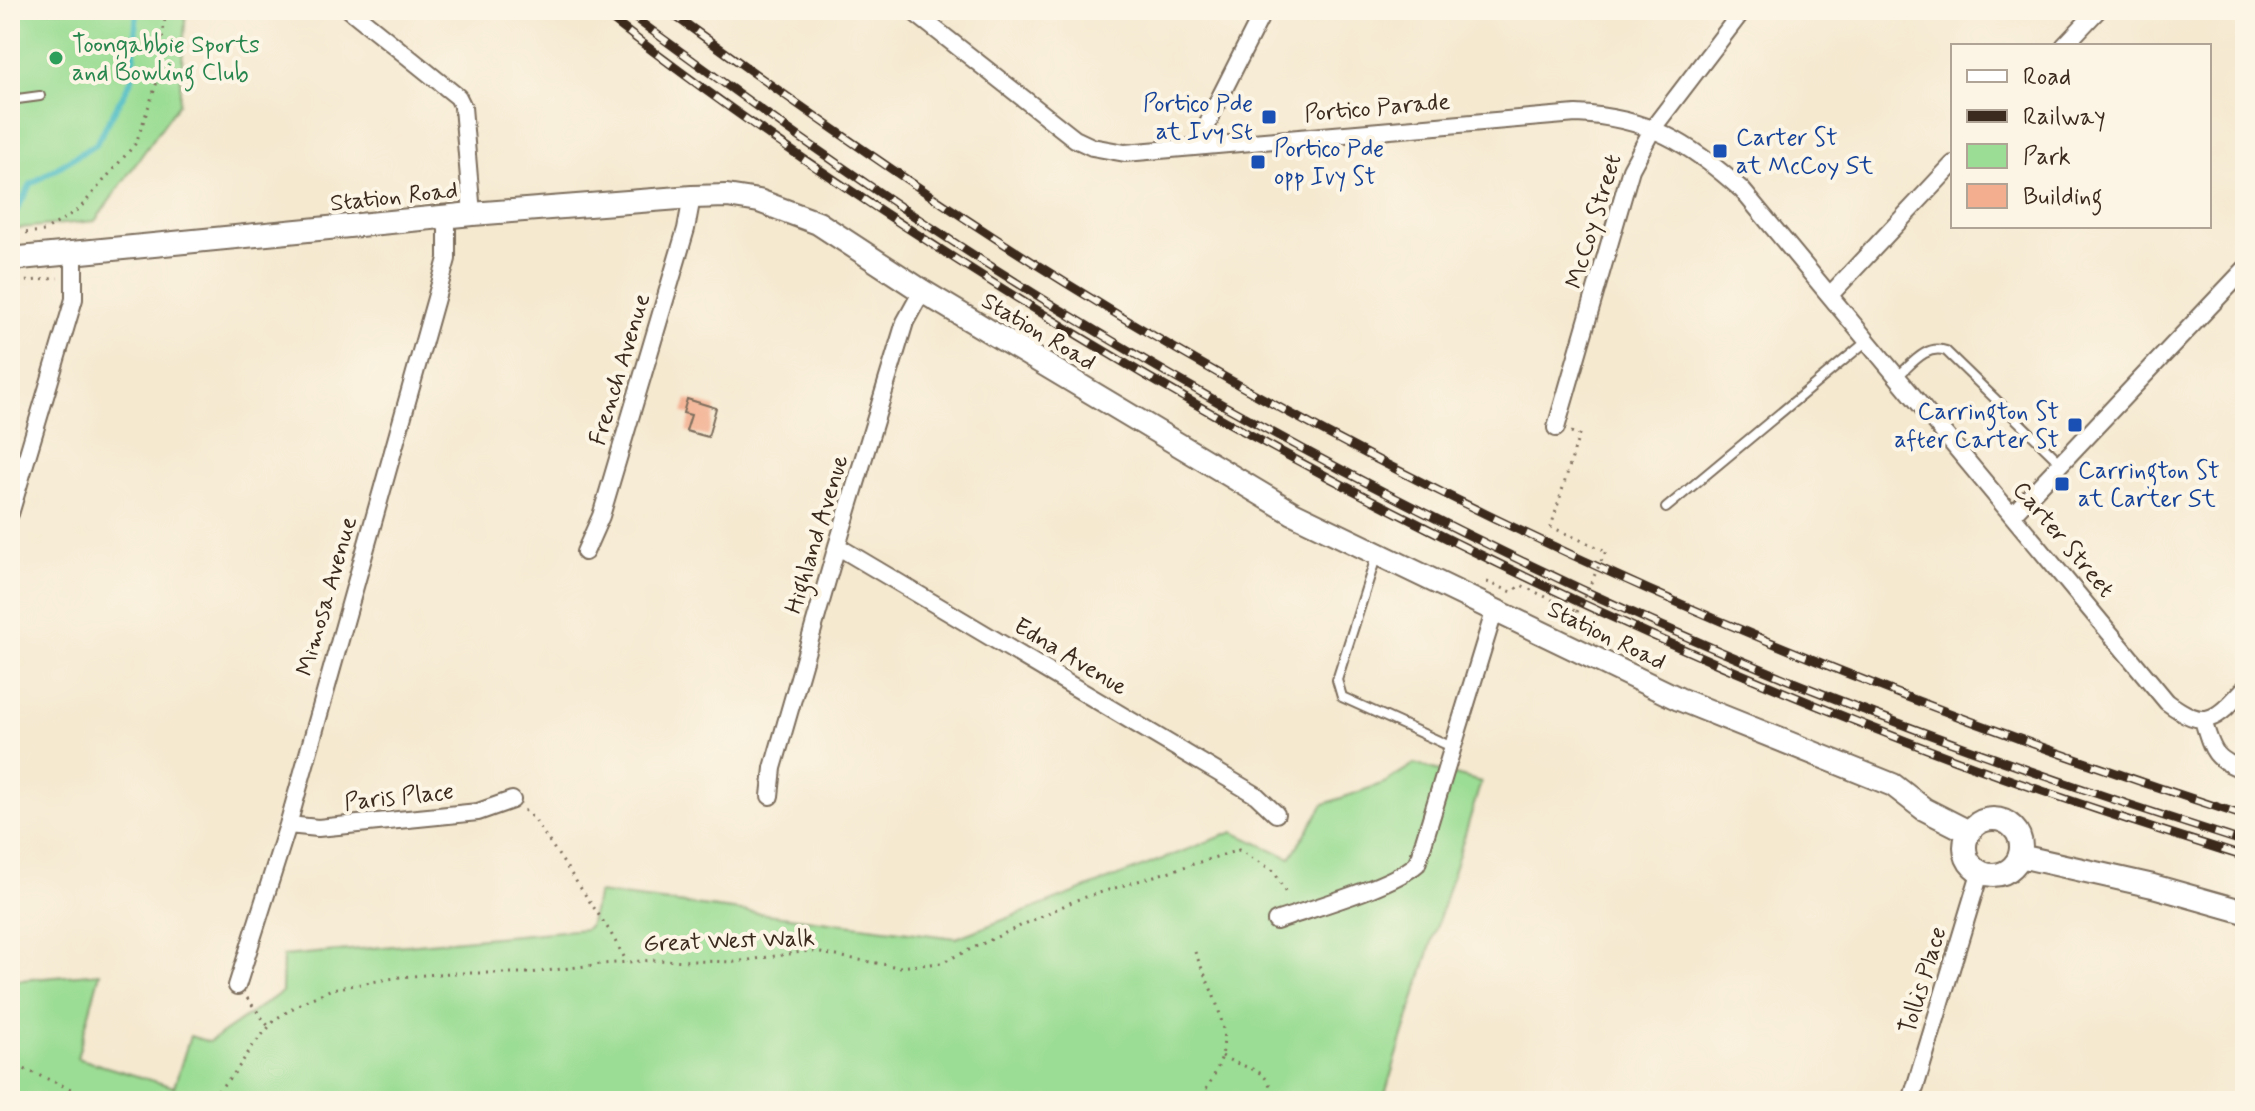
<svg xmlns="http://www.w3.org/2000/svg" width="2255" height="1111" viewBox="0 0 2255 1111" font-family="Mynerve,sans-serif">
  <style>
    .green { fill: #9bdd94; stroke: #6b8459; stroke-width: 2 }
    .lines { fill: none; stroke-linecap: round; stroke-linejoin: round }
    .stream { stroke: #4ebdc5; stroke-width: 6 }
    .building { fill: #f3ae8f }
    .lane-casing { stroke: #7c6d5c; stroke-width: 12 }
    .street-casing { stroke: #7c6d5c; stroke-width: 20 }
    .secondary-casing { stroke: #7c6d5c; stroke-width: 26 }
    .path { stroke: #7c6d5c; stroke-width: 3; stroke-dasharray: 2 6; stroke-linecap: butt }
    .lane { stroke: #fff; stroke-width: 8 }
    .street { stroke: #fff; stroke-width: 16 }
    .secondary { stroke: #fff; stroke-width: 22 }
    .rail-casing { stroke: #3b2a1e; stroke-width: 9 }
    .rail { stroke: #fcf5e5; stroke-width: 6; stroke-dasharray: 18; stroke-linecap: butt }
    .path-bridge { stroke: #7c6d5c; stroke-width: 3; stroke-dasharray: 2 6; stroke-linecap: butt }
    .leisure-dot { fill: #2e9e5b; stroke: #fcf5e5; stroke-width: 3 }
    .transit-dot { fill: #1a4fb4; stroke: #fcf5e5; stroke-width: 3 }
    .labels { text-anchor: middle; stroke-width: 8; stroke-linejoin: round; paint-order: stroke }
    .leisure-label { font-size: 24px; fill: #27864d; stroke: #fcf5e5; text-anchor: start }
    .transit-label { font-size: 24px; fill: #164399; stroke: #fcf5e5; text-anchor: start }
    .street-label { font-size: 24px; fill: #3b2a1e; stroke: #fcf5e5 }
  </style>
  <rect width="100%" height="100%" fill="#fcf5e5"/>
  <filter id="ink" filterUnits="userSpaceOnUse"><feTurbulence type="fractalNoise" baseFrequency=".0125" numOctaves="2"/><feDisplacementMap in="SourceGraphic" scale="16" xChannelSelector="R" yChannelSelector="G"/><feConvolveMatrix kernelMatrix="1 2 1 2 8 2 1 2 1" color-interpolation-filters="sRGB"/></filter>
  <filter id="wash" filterUnits="userSpaceOnUse"><feTurbulence type="fractalNoise" baseFrequency=".006" numOctaves="4" result="noise"/><feDisplacementMap in="SourceGraphic" scale="32" xChannelSelector="R" yChannelSelector="G"/><feGaussianBlur stdDeviation="1.8" result="paint"/><feColorMatrix in="noise" values="0 0 0 0 0 0 0 0 0 0 0 0 0 0 0 0 0 1.4 0 .05"/><feComposite in="paint" operator="in"/></filter>
  <g filter="url(#wash)">
    <rect width="100%" height="100%" fill="#f5e9d0"/>
    <path class="green" d="M10 10H186L179 103 95 221 10 229Z
      M1414 764 1481 782 1383 1101H10V981L100 973 77 1058 174 1087 190 1036 209 1042 282 992 283 956 585 929 589 926 598 893 956 938 1233 832 1290 858 1324 804 1384 783Z"/>
    <g class="lines">
      <path class="stream" d="M10 222 31 184 96 144 132 79 137 10"/>
    </g>
    <g id="blocks">
      <path class="building" d="M687 399 716 408 708 437 686 431 691 415 683 413Z"/>
    </g>
  </g>
  <g filter="url(#ink)">
    <use href="#blocks" fill-opacity="0" stroke="#7c6d5c" stroke-width="2"/>
    <g class="lines">
      <g class="lane-casing">
        <path id="lane" d="M10 100 40 96
          M1898 376C1912 364 1926 344 1946 351L2061 463
          M1666 508 1867 341
          M1377 554 1337 680 1342 697 1452 747"/>
      </g>
      <g class="street-casing">
        <path id="street" d="M350 10 458 97 463 107 472 214
          M911 10 1075 139 1092 147 1125 153 1576 114C1647 117 1690 143 1742 190L2167 702C2206 731 2215 721 2245 688
          M2064 46 2098 10
          M1199 146 1214 109 1264 10
          M1830 295 1953 164
          M1556 428 1631 169 1653 128 1743 10
          M10 514 74 299V253
          M2012 515 2245 269
          M837 546 1256 795 1276 814
          M585 552 601 516 686 229 692 197
          M2203 720C2212 750 2214 760 2245 770
          M770 796 773 768 837 546 905 322 922 291
          M288 825 318 828 478 812 512 800
          M1276 921C1312 908 1390 887 1417 864L1495 609
          M237 986 288 825 447 259V217
          M1911 1101 1980 873"/>
      </g>
      <g class="secondary-casing">
        <path id="secondary" d="M10 259 472 214 692 197 727 196 759 201 818 223 922 291 1293 513 1679 699 1893 785 1924 809 1969 832
          M1965 847a28 28 0 1 1 56 0a28 28 0 1 1-56 0Z
          M2020 856 2153 886 2245 912"/>
      </g>
      <path class="path" d="M10 234 45 231 80 208 136 143 156 85 166 10
        M10 283 58 278
        M1571 432 1579 435 1551 527 1606 551
        M1487 582 1512 592 1521 585 1577 612
        M524 810 534 819 609 930 627 962
        M1195 952C1207 983 1230 1020 1222 1055 1218 1071 1207 1088 1198 1101
        M247 998 269 1027
        M1222 1056C1246 1071 1271 1065 1273 1101
        M10 1063 99 1101
        M205 1101 216 1093 236 1071 254 1044 277 1018 303 1002 332 989 400 977 450 973H530L602 964 655 960 735 962 809 951 899 967 941 963 1076 900 1239 850 1274 871 1288 897"/>
      <use href="#lane" class="lane"/>
      <use href="#street" class="street"/>
      <use href="#secondary" class="secondary"/>
      <g class="rail-casing">
        <path id="rail" d="M600 10C717 103 842 187 968 267 1278 465 1608 629 1953 759 2049 795 2147 826 2245 857
          M624 10C765 114 907 216 1056 307 1294 452 1545 581 1803 686 1948 744 2096 795 2245 842
          M667 10C797 105 929 198 1066 283 1433 511 1834 684 2245 816"/>
      </g>
      <use href="#rail" class="rail"/>
      <path class="path-bridge" d="M1577 612 1606 551"/>
    </g>
  </g>
  <circle class="leisure-dot" cx="56" cy="58" r="8"/>
  <g class="transit-dot">
    <rect x="1261" y="109" width="16" height="16" rx="4"/>
    <rect x="1712" y="143" width="16" height="16" rx="4"/>
    <rect x="1250" y="154" width="16" height="16" rx="4"/>
    <rect x="2067" y="417" width="16" height="16" rx="4"/>
    <rect x="2054" y="476" width="16" height="16" rx="4"/>
  </g>
  <g class="labels">
    <g class="leisure-label">
      <text x="72" y="52">Toongabbie Sports<tspan x="72" dy="28">and Bowling Club</tspan></text>
    </g>
    <g class="transit-label">
      <text x="1253" y="111" text-anchor="end">Portico Pde<tspan x="1253" dy="28">at Ivy St</tspan></text>
      <text x="1736" y="145">Carter St<tspan x="1736" dy="28">at McCoy St</tspan></text>
      <text x="1274" y="156">Portico Pde<tspan x="1274" dy="28">opp Ivy St</tspan></text>
      <text x="2059" y="419" text-anchor="end">Carrington St<tspan x="2059" dy="28">after Carter St</tspan></text>
      <text x="2078" y="478">Carrington St<tspan x="2078" dy="28">at Carter St</tspan></text>
    </g>
    <g class="street-label">
      <text transform="translate(1377 107) rotate(-5)" y="8">Portico Parade</text>
      <text transform="translate(394 196) rotate(-6)" y="8">Station Road</text>
      <text transform="translate(1593 221) rotate(-73)" y="8">McCoy Street</text>
      <text transform="translate(1039 331) rotate(31)" y="8">Station Road</text>
      <text transform="translate(619 369) rotate(-73)" y="8">French Avenue</text>
      <text transform="translate(816 534) rotate(-73)" y="8">Highland Avenue</text>
      <text transform="translate(2064 539) rotate(50)" y="8">Carter Street</text>
      <text transform="translate(326 596) rotate(-74)" y="8">Mimosa Avenue</text>
      <text transform="translate(1607 635) rotate(26)" y="8">Station Road</text>
      <text transform="translate(1071 656) rotate(31)" y="8">Edna Avenue</text>
      <text transform="translate(399 796) rotate(-6)" y="8">Paris Place</text>
      <text transform="translate(729 940) rotate(-2)" y="8">Great West Walk</text>
      <text transform="translate(1922 980) rotate(-73)" y="8">Tollis Place</text>
    </g>
  </g>
  <rect width="2255" height="1111" fill="none" stroke="#fcf5e5" stroke-width="40"/>
  <rect x="1951" y="44" width="260" height="184" fill="#fcf5e5" stroke="#afa495" stroke-width="2"/>
  <rect x="1967" y="70" width="40" height="12" fill="#ffffff" stroke="#afa495" stroke-width="2"/>
  <text x="2023" y="84" font-size="24" fill="#3b2a1e">Road</text>
  <rect x="1967" y="110" width="40" height="12" fill="#3b2a1e" stroke="#afa495" stroke-width="2"/>
  <text x="2023" y="124" font-size="24" fill="#3b2a1e">Railway</text>
  <rect x="1967" y="144" width="40" height="24" fill="#9bdd94" stroke="#afa495" stroke-width="2"/>
  <text x="2023" y="164" font-size="24" fill="#3b2a1e">Park</text>
  <rect x="1967" y="184" width="40" height="24" fill="#f3ae8f" stroke="#afa495" stroke-width="2"/>
  <text x="2023" y="204" font-size="24" fill="#3b2a1e">Building</text>
</svg>
